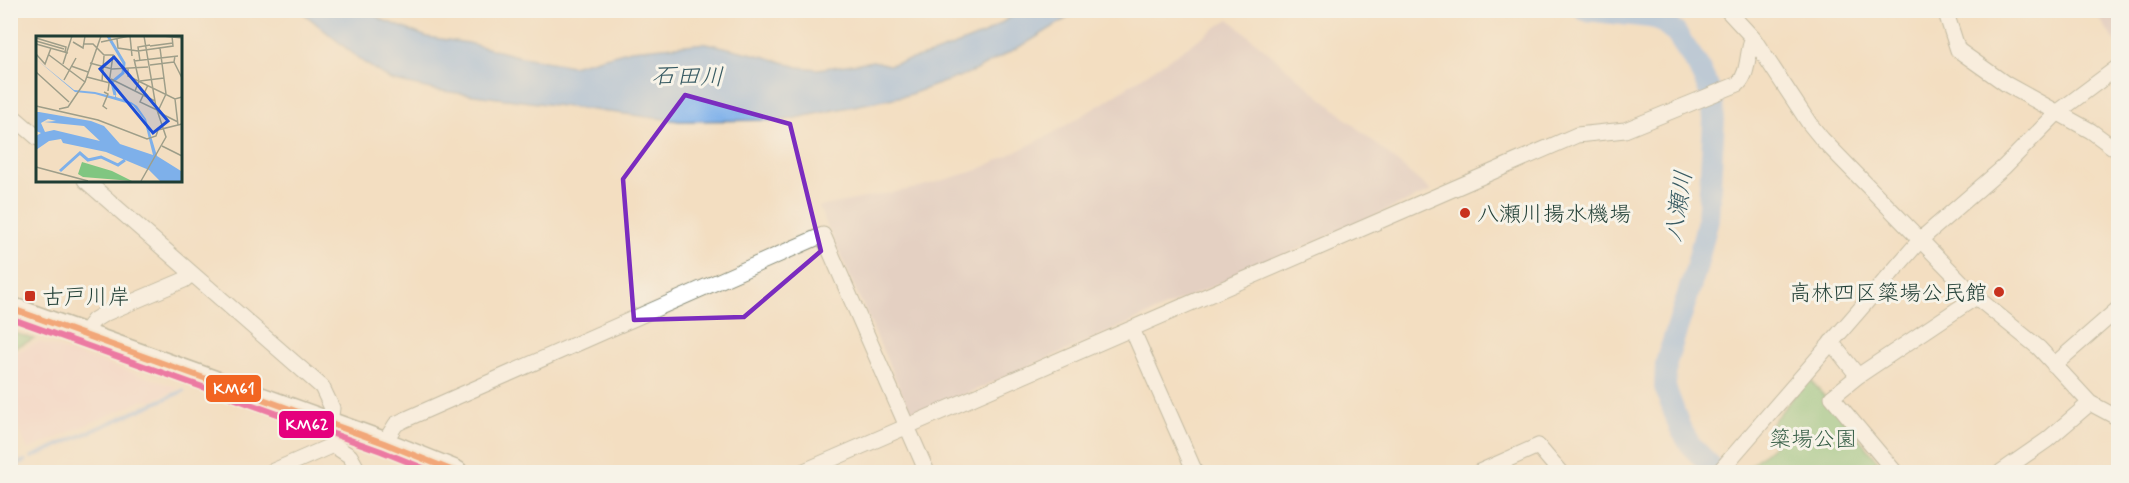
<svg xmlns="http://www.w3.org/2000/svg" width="2129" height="483" viewBox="0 0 2129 483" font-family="Mynerve,'Klee One',sans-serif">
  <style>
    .built { fill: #f7d0cd }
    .industrial { fill: #d2bec3 }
    .green { fill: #80c681; stroke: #50825a; stroke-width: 1.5 }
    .water { fill: #7eb0ea; stroke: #4e768f; stroke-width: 1.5 }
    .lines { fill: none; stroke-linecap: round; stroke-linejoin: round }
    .stream { stroke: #7eb0ea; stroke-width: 4 }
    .river { stroke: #7eb0ea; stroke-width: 22 }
    .minor-casing { stroke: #898e7a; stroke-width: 17 }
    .highway-casing { stroke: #898e7a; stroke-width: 25 }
    .minor { stroke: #fff; stroke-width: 15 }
    .highway { stroke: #fff; stroke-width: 22 }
    .bus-1-casing { stroke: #f7f3e8; stroke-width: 10 }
    .bus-2-casing { stroke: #f7f3e8; stroke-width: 10 }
    .bus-1 { stroke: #f26522; stroke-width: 6 }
    .bus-2 { stroke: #e5007d; stroke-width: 6 }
    .marked { fill: none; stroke: #7b2cbf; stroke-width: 4.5; stroke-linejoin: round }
    .poi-dot { fill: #c8321e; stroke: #f7f3e8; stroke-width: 2 }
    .labels { text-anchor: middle; stroke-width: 6; stroke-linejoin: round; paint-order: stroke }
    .poi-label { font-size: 22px; fill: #1f3d34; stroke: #f7f3e8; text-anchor: start }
    .park-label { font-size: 22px; fill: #375f47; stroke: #f7f3e8 }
    .water-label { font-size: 24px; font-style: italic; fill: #375a62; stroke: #f7f3e8 }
    .inset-river { fill: none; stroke: #7eb0ea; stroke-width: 3 }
    .inset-road { fill: none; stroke: #9e9e89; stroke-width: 1.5 }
    .view { fill: #1d4ed8; fill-opacity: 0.15; stroke: #1d4ed8; stroke-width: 3 }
    .inset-edge { fill: none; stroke: #1f3d34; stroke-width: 3 }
    .line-badge { stroke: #f7f3e8; stroke-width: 2 }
    .badge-label { font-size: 16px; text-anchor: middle; font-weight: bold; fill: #fff }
  </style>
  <rect width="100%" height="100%" fill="#f7f3e8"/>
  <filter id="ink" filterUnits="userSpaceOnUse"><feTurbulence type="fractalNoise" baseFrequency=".0167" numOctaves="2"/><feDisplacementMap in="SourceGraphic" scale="12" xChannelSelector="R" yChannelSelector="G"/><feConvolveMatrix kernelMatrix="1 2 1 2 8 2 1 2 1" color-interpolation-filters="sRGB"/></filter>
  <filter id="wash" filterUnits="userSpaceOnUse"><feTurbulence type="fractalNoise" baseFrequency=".008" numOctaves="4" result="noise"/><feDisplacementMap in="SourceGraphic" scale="24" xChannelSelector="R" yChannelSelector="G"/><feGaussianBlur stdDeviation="1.35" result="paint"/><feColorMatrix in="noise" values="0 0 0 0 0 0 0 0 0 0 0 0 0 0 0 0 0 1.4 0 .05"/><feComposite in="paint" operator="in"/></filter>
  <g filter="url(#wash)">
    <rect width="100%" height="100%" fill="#f3dec1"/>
    <path class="built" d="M39 342 179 388 151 401 144 400 28 450 11 410V354Z"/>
    <path class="industrial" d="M2094 11H2118V45Z
      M1229 19 1431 191 916 416 911 414 819 207 916 188 978 170 1048 136 1103 103Z"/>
    <path class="green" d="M11 332 34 339 11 349Z
      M1809 378 1887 472H1742L1779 441 1770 425Z"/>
    <path class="water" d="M301 11H367L383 20 427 37 468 43 517 56 572 66 631 50 707 43 766 57 798 67 818 69 873 61 889 65 935 53 984 34 1020 11H1079L1030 41 972 72 908 95 786 120 680 121 435 90 391 80 363 62Z"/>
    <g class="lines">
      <path class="stream" d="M32 457 183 391
        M10 466 25 461"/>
      <path class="river" d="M1585 10 1649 17 1659 19 1675 32 1698 66 1712 96 1714 120 1708 219 1696 269 1666 363 1665 387 1680 428 1692 447 1717 472"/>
    </g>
  </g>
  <g filter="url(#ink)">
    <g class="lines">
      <g class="minor-casing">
        <path id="minor" d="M1727 10 1753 38 1809 123 1822 139 1976 297 2039 348 2090 403 2118 418
          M1945 10 1958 50 2006 84 2091 131 2118 151
          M10 116 16 119 38 138
          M85 180 322 387 332 408 330 424
          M1132 329 1195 472
          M83 334 94 320 104 314 184 280 191 274
          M1831 342 1858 376
          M2054 365 2118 309
          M384 443 396 424 404 420 823 235 927 472
          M333 445 350 456 359 472
          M271 472 333 445 342 428
          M802 472 1577 135 1625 130 1738 84C1750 72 1746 53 1753 38
          M1479 472 1538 446 1560 472
          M1719 472 1921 239 2004 167 2058 112 2118 67
          M1895 472 1832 397 1858 376 1976 297
          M2001 472 2047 440 2090 403"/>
      </g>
      <g class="highway-casing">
        <path id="highway" d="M10 308 384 443 456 472"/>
      </g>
      <use href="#minor" class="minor"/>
      <use href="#highway" class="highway"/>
      <g class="bus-1-casing">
        <path id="bus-1" d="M10 308 384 443 456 472"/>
      </g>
      <g class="bus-2-casing">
        <path id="bus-2" d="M10 318 381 451 433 472"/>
      </g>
      <use href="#bus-1" class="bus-1"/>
      <use href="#bus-2" class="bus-2"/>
    </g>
  </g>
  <path d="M0 0H2129V483H0ZM685 95 790 124 821 251 744 317 634 320 623 179Z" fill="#f3dec1" fill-opacity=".55" fill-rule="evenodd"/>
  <path class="marked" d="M685 95 790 124 821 251 744 317 634 320 623 179Z"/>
  <g class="poi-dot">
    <circle cx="1465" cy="213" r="6"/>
    <circle cx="1999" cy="292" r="6"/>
    <rect x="24" y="290" width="12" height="12" rx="3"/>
  </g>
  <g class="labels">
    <g class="poi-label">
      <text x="1477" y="221">八瀬川揚水機場</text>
      <text x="1987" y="300" text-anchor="end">高林四区簗場公民館</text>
      <text x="42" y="304">古戸川岸</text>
    </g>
    <g class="park-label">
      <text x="1813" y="446">簗場公園</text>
    </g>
    <g class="water-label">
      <text transform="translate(688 76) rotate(1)" y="8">石田川</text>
      <text transform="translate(1678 206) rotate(-81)" y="8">八瀬川</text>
    </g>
  </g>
  <g transform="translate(36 36)">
    <rect width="146" height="146" fill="#f3dec1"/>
    <path d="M46 126 76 135 96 145 47 141 42 138Z" fill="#80c681"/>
    <path d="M0 23 38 54 59 56 79 61 80 54V61L95 66 101 70 110 83 121 120 145 135V145H124L113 134 70 116 27 107 25 103 13 105 0 114V100L5 97 0 95V76H3L55 85 68 90 84 108 117 119 108 83 97 69 59 58 39 56ZM12 83 20 85 8 86 48 90 64 105 18 94 9 96 5 87Z" fill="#7eb0ea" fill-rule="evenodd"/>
    <path class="inset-river" d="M72 0 88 27 87 37 76 46 79 59M24 135 44 117 52 124 65 121 82 129 89 124"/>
    <path class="inset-road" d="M94 0 96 20M127 0 146 2M0 2 30 11 29 16M81 3 82 12 102 15 137 10 136 0M0 5 28 13M37 6 47 12 49 0M65 6 93 0M0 8 32 17M48 8H57L68 19H77L72 55M114 10 137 7M0 18 9 28 15 12M13 19 49 46M139 20 138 26 146 42M98 23 103 45 99 55M98 25 142 20M104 25 102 11 114 9M54 27 76 33 112 31M27 28 36 0M114 29 138 26M35 30 52 36M92 33V40L139 63 146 61M0 36 33 66M51 41 74 47M75 43 119 65M28 44 40 22M66 45 68 20M104 45 128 42M112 49 104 66 121 74M68 56 72 58 67 70 71 73M139 63 142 89M0 70 62 84 111 103 120 100 122 94 146 88M23 73 32 71 49 46 65 0M122 75 130 58 124 12M122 76 142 86M126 110 146 120M0 131 52 145M105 145 130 101 120 71 108 0"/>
    <path class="view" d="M78 21 132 85 117 97 64 33Z"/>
    <rect width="146" height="146" class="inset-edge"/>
  </g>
  <g class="line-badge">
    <rect x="205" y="374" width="57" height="29" rx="6" fill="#f26522"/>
    <rect x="278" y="410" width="57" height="29" rx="6" fill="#e5007d"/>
  </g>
  <g class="badge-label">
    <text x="234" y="394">KM61</text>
    <text x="307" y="430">KM62</text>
  </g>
  <rect width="2129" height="483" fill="none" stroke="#f7f3e8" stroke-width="36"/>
</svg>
